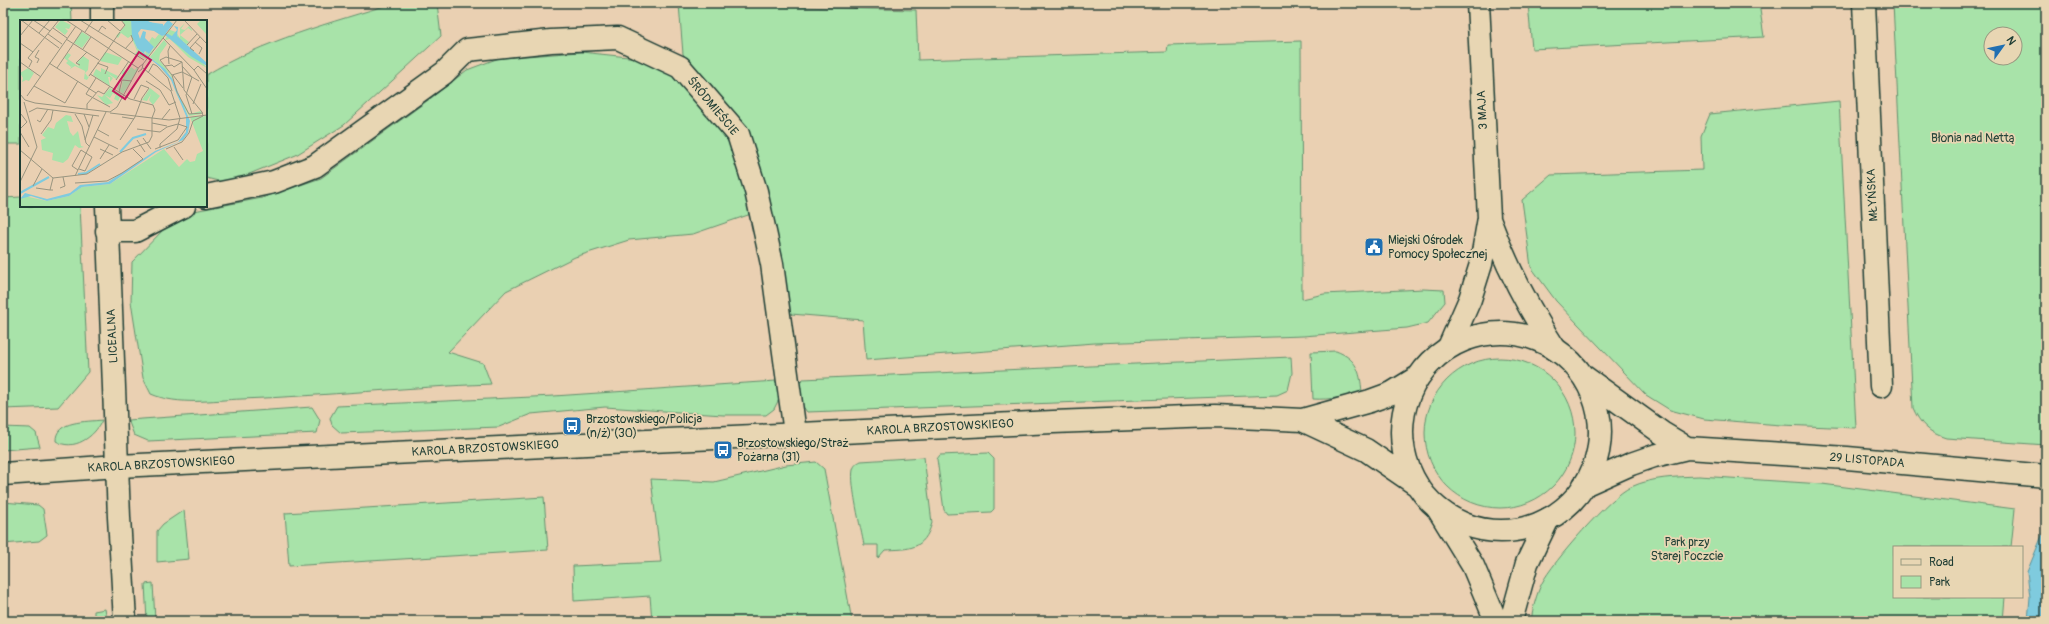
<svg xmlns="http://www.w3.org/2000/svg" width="2049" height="624" viewBox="0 0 2049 624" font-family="Pangolin,sans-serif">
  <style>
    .green { fill: #a8e3a9; stroke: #64906e; fill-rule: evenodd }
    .water { fill: #7fcbde; stroke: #59929a }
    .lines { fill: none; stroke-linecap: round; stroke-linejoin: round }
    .minor-casing { stroke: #1f3d34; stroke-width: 25 }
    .tertiary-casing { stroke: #1f3d34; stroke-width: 25 }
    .primary-casing { stroke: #1f3d34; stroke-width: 25 }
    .minor { stroke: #e8d6b3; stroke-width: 22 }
    .tertiary { stroke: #e8d6b3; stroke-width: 22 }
    .primary { stroke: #e8d6b3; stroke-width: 22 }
    .labels { text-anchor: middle; stroke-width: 3.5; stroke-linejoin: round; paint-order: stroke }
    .street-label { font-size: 12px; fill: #1f3d34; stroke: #e8d6b3 }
    .park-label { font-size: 12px; fill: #26453a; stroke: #e8d6b3 }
    .poi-label { font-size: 12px; fill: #1f3d34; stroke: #e8d6b3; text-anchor: start }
    .inset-river { fill: none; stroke: #7fcbde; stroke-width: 2 }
    .inset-road { fill: none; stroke: #999580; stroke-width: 1 }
    .view { fill: #c2185b; fill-opacity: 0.15; stroke: #c2185b; stroke-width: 2 }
    .inset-edge { fill: none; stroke: #1f3d34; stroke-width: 2 }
  </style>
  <rect width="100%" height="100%" fill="#ead0b2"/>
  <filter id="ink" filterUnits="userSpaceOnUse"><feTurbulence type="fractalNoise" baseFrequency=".025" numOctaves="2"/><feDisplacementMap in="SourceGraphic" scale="8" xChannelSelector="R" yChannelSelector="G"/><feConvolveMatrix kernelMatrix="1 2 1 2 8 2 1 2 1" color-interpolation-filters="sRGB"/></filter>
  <g filter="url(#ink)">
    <path class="green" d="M4 3H71L72 21H21V144H3V36L6 101Z
      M394 3H437L441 36 344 125 296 155 227 183 206 178V75C261 41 333 22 394 3Z
      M889 3H963V7Z
      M1528 3H1759L1764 37 1532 49Z
      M1893 3H2046V445L1946 438C1929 433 1920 424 1913 408ZM1991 34H2015V58H1991Z
      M679 4 916 10 918 60 1167 52 1168 45 1301 41 1302 299 1324 294 1423 289 1444 290 1445 302 1428 323 1407 328 1303 336 1095 343 866 360 863 320 791 314 782 299 742 124 710 83 683 54Z
      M581 52 647 59 686 84 732 147 751 214 693 234 629 240 575 257 506 291 448 352 483 363 491 384C408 387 325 396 242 399 212 400 179 406 151 394L143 378 131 302 132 262 165 228 194 211 262 198 321 178 431 98 467 70 499 58Z
      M1839 101 1856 428 1781 425 1704 419 1670 410 1646 395 1556 301 1531 267 1522 200 1551 175 1702 170 1701 136 1710 114Z
      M21 197V206H80L88 372 58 407 3 409V198Z
      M1336 351C1357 359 1360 371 1362 392 1346 397 1330 400 1313 399L1311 352Z
      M1291 357 1292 373 1288 390 1277 395 807 412 801 404 798 384 803 379Z
      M1425 433a75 75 0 1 1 150 0a75 75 0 1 1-150 0Z
      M776 381 779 399 774 409 766 415H723L605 407 531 414 499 427 341 433 332 425 330 418 337 406 554 396Z
      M312 407 320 420 317 433 148 441 134 435 128 420Z
      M102 420C95 437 73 452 56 441 55 420 87 422 102 420Z
      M3 427 30 428 36 433 40 447 3 450Z
      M988 453 994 459V509L991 512 947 514 944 510 937 459 940 455Z
      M924 457 932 523C924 550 910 549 885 550L878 558V545H864C861 529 850 484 853 470 854 465 857 463 861 461Z
      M816 462 824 469 852 621H652L650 596 574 601 573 566 661 562 651 479 714 482 786 465Z
      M1699 476 1822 484 2015 509 2011 547H1894V597H2005L2003 621H1531C1533 608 1536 595 1542 583 1552 563 1611 495 1631 487 1653 477 1675 477 1699 476Z
      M544 497 548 550 289 566 285 513Z
      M3 502 38 505 43 509 47 535 39 541 3 544Z
      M184 510 189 559 157 562V531L163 524Z
      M153 583 155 621H147L145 584Z
      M105 609 107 621H94V611Z"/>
    <path class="water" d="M2046 526V621H2028L2030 597 2027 572Z"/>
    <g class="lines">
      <g class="minor-casing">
        <path id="minor" d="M102 3V21
          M1864 3 1881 386
          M206 196 274 182 315 166 444 73 467 50 551 41 618 38 680 67 738 134 756 191 772 264 795 433
          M107 206 119 517 125 621
          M107 231H135L184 206
          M1438 509 1473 566 1496 621
          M1511 621 1527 563 1548 519"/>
      </g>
      <g class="tertiary-casing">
        <path id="tertiary" d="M1489 219C1506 265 1528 308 1555 349
          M1449 347 1470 299 1481 264 1489 218 1478 3"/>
      </g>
      <g class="primary-casing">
        <path id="primary" d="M1402 432a99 99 0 1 1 198 0a99 99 0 1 1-198 0Z
          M1583 376 1662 433 1687 448
          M1302 420 1366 450 1417 485
          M3 474 118 466 1053 422 1215 416 1302 420 1370 401 1392 393 1418 377
          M1584 485 1631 464 1654 456 1687 448 1847 458 2046 476"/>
      </g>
      <use href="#minor" class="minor"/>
      <use href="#tertiary" class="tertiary"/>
      <use href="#primary" class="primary"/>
    </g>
  </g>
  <defs>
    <g id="civic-square" transform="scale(1)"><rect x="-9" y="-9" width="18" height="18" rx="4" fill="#1f6fb2" stroke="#e8d6b3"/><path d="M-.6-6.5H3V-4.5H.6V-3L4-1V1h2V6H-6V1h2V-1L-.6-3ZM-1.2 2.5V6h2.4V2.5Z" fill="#fff"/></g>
    <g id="bus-square" transform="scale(1)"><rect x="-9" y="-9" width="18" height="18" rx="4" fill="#1f6fb2" stroke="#e8d6b3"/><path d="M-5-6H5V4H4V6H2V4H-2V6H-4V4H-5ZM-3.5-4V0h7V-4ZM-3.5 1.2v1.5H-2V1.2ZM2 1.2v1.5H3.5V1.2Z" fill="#fff"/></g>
  </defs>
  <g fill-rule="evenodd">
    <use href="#civic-square" x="1374" y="247"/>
    <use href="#bus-square" x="572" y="426"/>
    <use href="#bus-square" x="723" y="450"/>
  </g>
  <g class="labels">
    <g class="street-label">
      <text transform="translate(713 106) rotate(50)" y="4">ŚRÓDMIEŚCIE</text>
      <text transform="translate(1482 110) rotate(-93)" y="4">3 MAJA</text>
      <text transform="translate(1872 195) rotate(-93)" y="4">MŁYŃSKA</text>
      <text transform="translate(112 336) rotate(-93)" y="4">LICEALNA</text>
      <text transform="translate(940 427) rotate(-3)" y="4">KAROLA BRZOSTOWSKIEGO</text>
      <text transform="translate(485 448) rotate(-3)" y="4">KAROLA BRZOSTOWSKIEGO</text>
      <text transform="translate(1867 460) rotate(5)" y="4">29 LISTOPADA</text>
      <text transform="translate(161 464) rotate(-3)" y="4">KAROLA BRZOSTOWSKIEGO</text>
    </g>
    <g class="park-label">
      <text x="1973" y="142">Błonia nad Nettą</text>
      <text x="1687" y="546">Park przy<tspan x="1687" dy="14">Starej Poczcie</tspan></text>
    </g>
    <g class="poi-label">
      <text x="1388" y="244">Miejski Ośrodek<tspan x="1388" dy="14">Pomocy Społecznej</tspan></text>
      <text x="586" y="423">Brzostowskiego/Policja<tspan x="586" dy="14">(n/ż) (30)</tspan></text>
      <text x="737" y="447">Brzostowskiego/Straż<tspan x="737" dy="14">Pożarna (31)</tspan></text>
    </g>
  </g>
  <g transform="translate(20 20)">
    <rect width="187" height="187" fill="#ead0b2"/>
    <path d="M41 0 51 5 49 9 45 8 48 11 45 15 35 7ZM102 0H111L116 27 126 35 125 31 129 34 134 28 129 22 132 17 135 19 139 14 142 16 145 15 126 39 115 34 117 31 111 16 108 18 101 13 98 18 96 16 105 6ZM181 0H187V15L177 4ZM165 3 161 9 165 10 169 6 172 10V11L168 8 160 15 169 22 166 25 163 21 160 27 181 41 187 48 168 37 150 19 145 20 147 16 153 21 147 14 150 10 156 12 160 18V8ZM62 12 70 17 62 28 54 23ZM144 20 147 24 140 34 139 40 151 54 157 74 166 87 169 94 181 91 182 94 169 96 157 75 150 54 130 37ZM85 32 102 38 98 45 80 41ZM48 33 51 35 48 39 59 47 57 43 63 36 69 40 68 50 65 53 68 57 70 55 67 60 64 59 65 51 55 46 50 49 53 44 51 47 46 43 48 41 44 38ZM111 47 115 50 117 47 118 50 103 74 97 69 99 63 101 69 103 59 104 55 101 54 104 49 106 54ZM8 48 14 53 9 61 6 60 2 62 3 58 0 53ZM81 48 98 56 96 59 87 53 93 58 90 62V57H88L90 66 73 55 76 49 81 52ZM90 68 102 74 98 81 94 79 97 72 95 75 93 73 90 78 85 75 93 83 86 85 77 75 82 77ZM130 68 140 76 133 85 129 80 131 74 127 81 122 80ZM46 95 51 96 53 102 47 101 50 112 53 116 58 111 61 126 64 127 59 128 55 125 48 139 43 143 32 140 33 133 22 130 21 120 26 118 22 115 28 107 34 109 36 103ZM187 96V187H0V179L4 176 27 181 49 176 62 167 90 164 144 129 159 147 167 139 170 142 175 141 177 134 183 131 170 97Z" fill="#a8e3a9"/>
    <path d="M111 0H129L128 2 143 4V6L148 0 153 4 146 13 152 16 157 10 154 6 158 7 157 16 187 43V46L172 37 145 15 142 16 134 11 121 9 118 13 120 19 123 11 126 12 125 18 134 27 129 34 125 31 124 33 145 49 153 60 170 101 168 113 163 120 136 132 90 164 62 167 49 176 27 181 11 176 0 179 5 173 27 179 50 173 60 165 88 162 135 131 158 122 166 112V96L151 60 140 47 117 28 112 16Z" fill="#7fcbde"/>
    <path class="inset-river" d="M123 0 146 10 150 5 148 3M100 132 113 118 126 114M58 154 66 153 80 144M0 173 29 157"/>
    <path class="inset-road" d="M1 0 39 28M13 0 30 11M46 0 118 48M60 0 124 40M87 0 100 11M164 0 187 24M33 8 47 18M100 11 105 5 101 0M65 12 73 0M78 12 82 6 86 9M19 13 30 0M28 14 42 24M0 16 13 0M143 18 174 50 187 69M46 19 79 40M175 22 182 28 179 34M0 23 13 32M167 25 177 14M63 29 71 17M105 29 113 20 111 15M174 31 170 28 180 17M0 42 21 57M162 42 146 37 140 40 152 55 157 72 169 94 183 93M17 43 19 39 15 37 19 30M29 43 76 73M77 43 88 47 85 54M149 44 148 31 150 26M60 45 56 43 67 32M145 46 152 45 154 47 162 42M162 46 172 57 179 61M9 47 12 41 8 38 39 0M37 48 62 11M123 48 151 71 160 98 157 109 140 124V128M174 50 178 46 187 54M118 52 122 49 123 44 157 0M128 53 133 44 137 46 148 58 152 71M70 54 110 79 133 85 135 90 132 98M152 55 162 52 172 57 166 75M153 55 163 68M69 56 100 12M76 58 66 74 90 87M96 60 109 41M126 61 140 70 149 85 156 82M14 66 45 83M99 72 102 60 112 61M0 74 5 80 15 83 90 92 97 87 119 47 123 44M166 75 172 94M7 76 56 6M45 83 58 61M173 84 181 64M67 89V84L78 71 84 74 90 66M9 92 17 88 79 96M90 93 149 100 187 95M55 94 62 106 66 123 70 127M64 94 69 107M102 97 114 99M142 99 150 89M17 100 20 102 28 89M132 103 147 106M0 109 7 102 1 94M117 109 132 111M78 110 89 116M132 111 140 112 147 107 158 104 167 107 158 120 135 129M0 112 9 127M21 114 31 100 33 90M74 117 98 129M123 118 131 129M65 120 73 95M100 120 115 97 122 78 129 68 121 65 114 79M117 120 125 132M154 127 163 140M80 129 93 135M146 129 162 122 169 113 173 101 183 96 182 92 164 70 162 42M0 130 33 158 67 154 102 132 129 122 132 116V98M80 139 89 125M58 150 52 146 61 130 72 137 65 151 59 149M55 156 86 92M33 158 30 170H33M0 162 17 127 4 82M55 163 87 161 102 153 123 139 113 129M13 166 22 149M16 168 30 170M40 168 45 166 43 157"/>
    <path class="view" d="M119 32 131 40 105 79 93 71Z"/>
    <rect width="187" height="187" class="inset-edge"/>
  </g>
  <rect width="2049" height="624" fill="none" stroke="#e8d6b3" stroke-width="16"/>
  <rect x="8" y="8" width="2033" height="608" fill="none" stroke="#1f3d34" stroke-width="1.5" filter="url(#ink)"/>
  <rect x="1893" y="546" width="130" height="52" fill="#e8d6b3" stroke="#989980"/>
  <rect x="1901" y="559" width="20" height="6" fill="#e8d6b3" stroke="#989980"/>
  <text x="1929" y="566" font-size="12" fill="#1f3d34">Road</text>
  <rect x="1901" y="576" width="20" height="12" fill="#a8e3a9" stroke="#989980"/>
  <text x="1929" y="586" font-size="12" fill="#1f3d34">Park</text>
  <g transform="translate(2003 46) rotate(57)"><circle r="19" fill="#e8d6b3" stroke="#989980"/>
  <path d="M0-3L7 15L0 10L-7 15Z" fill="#1f6fb2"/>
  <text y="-6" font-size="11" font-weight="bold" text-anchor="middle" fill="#1f3d34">N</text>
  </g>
</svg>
